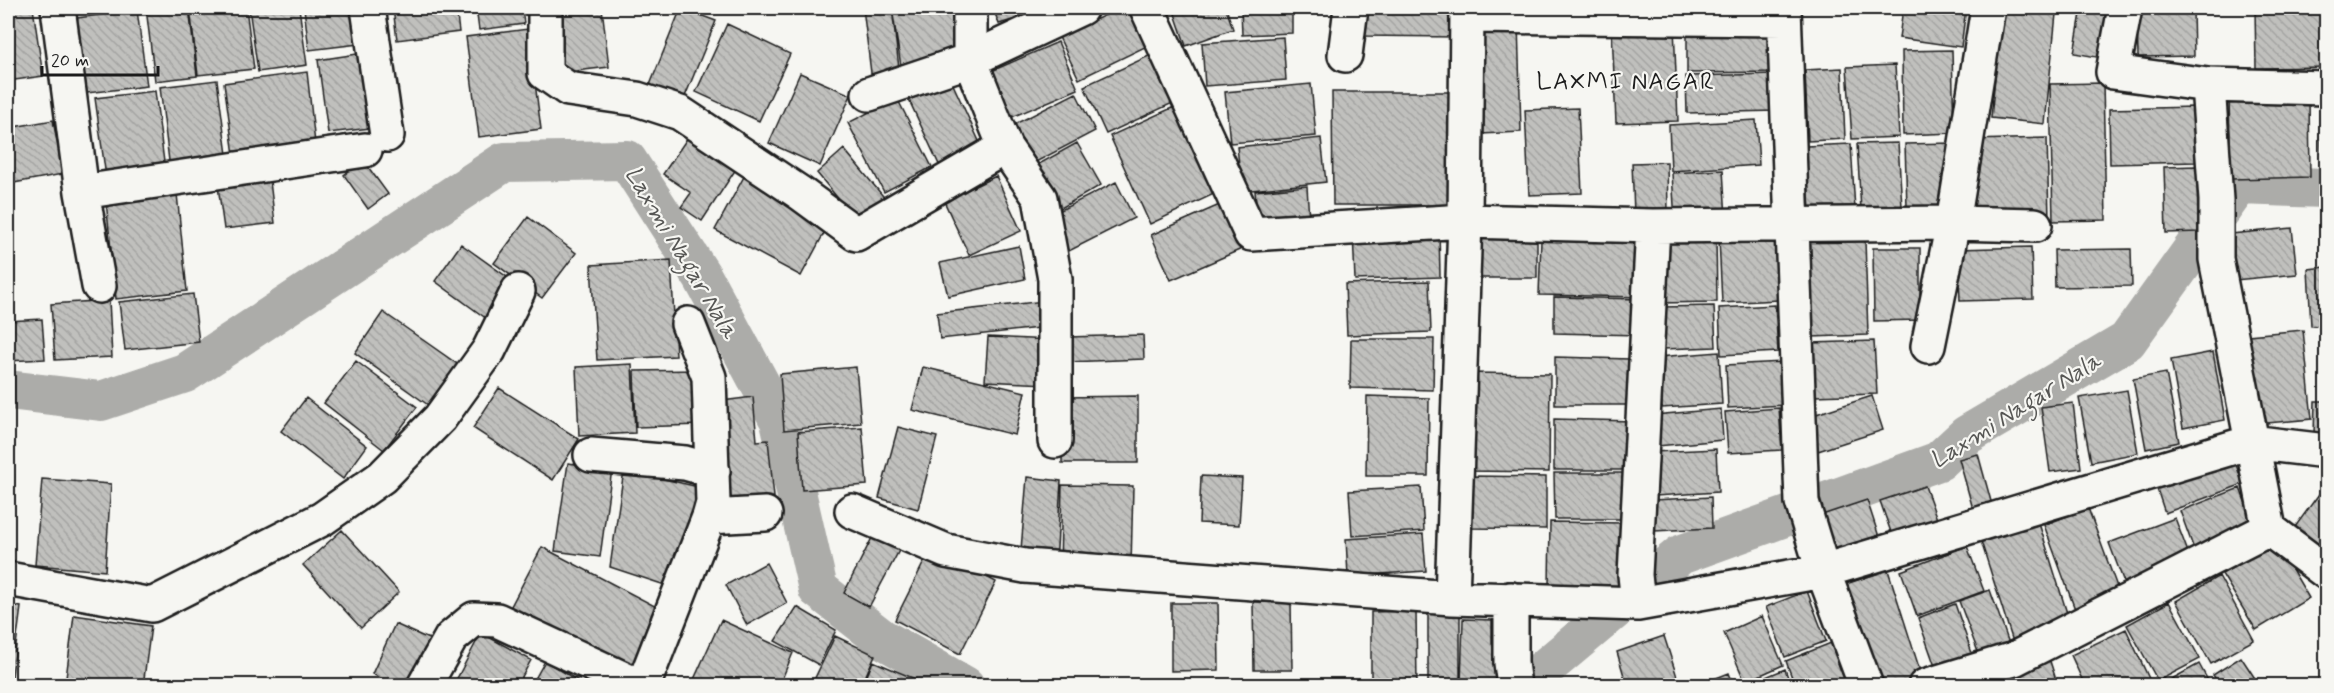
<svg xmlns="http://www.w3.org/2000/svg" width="2334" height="693" viewBox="0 0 2334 693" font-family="Mynerve,sans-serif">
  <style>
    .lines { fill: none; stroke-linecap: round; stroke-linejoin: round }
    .canal { stroke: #acaca9; stroke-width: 40 }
    .building { fill: url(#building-back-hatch); stroke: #1c1c1c; stroke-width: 1.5 }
    .street-casing { stroke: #1c1c1c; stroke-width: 38 }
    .street { stroke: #f6f6f2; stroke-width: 33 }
    .labels { text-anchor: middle; stroke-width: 4.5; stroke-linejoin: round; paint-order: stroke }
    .neighbourhood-label { font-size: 24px; letter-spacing: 1.5px; fill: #1c1c1c; stroke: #f6f6f2 }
    .water-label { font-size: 24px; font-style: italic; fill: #565654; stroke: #f6f6f2 }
  </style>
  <defs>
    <pattern id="building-back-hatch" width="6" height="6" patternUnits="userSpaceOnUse" patternTransform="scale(1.5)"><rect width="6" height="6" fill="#c0c0bd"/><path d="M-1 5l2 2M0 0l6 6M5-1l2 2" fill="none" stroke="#a4a4a2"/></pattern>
  </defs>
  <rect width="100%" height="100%" fill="#f6f6f2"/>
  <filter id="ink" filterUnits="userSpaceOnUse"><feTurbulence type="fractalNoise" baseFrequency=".0167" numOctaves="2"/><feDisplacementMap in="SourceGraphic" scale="12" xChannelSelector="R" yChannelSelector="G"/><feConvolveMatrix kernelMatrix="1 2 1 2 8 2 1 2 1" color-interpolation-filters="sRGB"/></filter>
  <g filter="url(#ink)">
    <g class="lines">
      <path class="canal" d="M8 390 101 401 185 373 504 162 627 160 703 278 780 421 818 589 881 638 965 686
        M1502 686 1531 680 1680 555 1939 461 1967 435 2127 341 2239 185 2326 188"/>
    </g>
    <path class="building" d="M33 8 43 76 8 81V11Z
      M146 8H189L197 76 155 81Z
      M190 8H246L254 69 198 75Z
      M249 8H299L307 65 258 72Z
      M304 8H362L367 43 309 50Z
      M393 8H456L459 32 397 40Z
      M476 8H522L524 24 479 30Z
      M551 8H602L609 67 559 73Z
      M681 8 716 21 684 99 650 85Z
      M863 8H892L900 77 872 81Z
      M892 8H960L967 57 901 66Z
      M993 8H1051L999 24Z
      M1120 8H1129L1147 46 1079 79 1059 37Z
      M1173 8H1226L1233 29 1186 46Z
      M1241 8H1292V33L1242 35Z
      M1362 8H1460L1459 37 1361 36Z
      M1903 8H1966L1961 47 1899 38Z
      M2002 8 2056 14 2045 124 1991 118Z
      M2082 8H2111L2102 58 2074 53Z
      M2255 8H2326V67L2256 68Z
      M137 10 147 86 87 93 77 18Z
      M2193 10 2194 56 2138 57 2137 11Z
      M1518 22 1521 132 1481 134 1477 24Z
      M727 24 790 54 759 121 696 92Z
      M1674 27 1678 121 1616 123 1612 29Z
      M528 29 541 129 479 137 466 37Z
      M1775 31V72L1687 73V32Z
      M1283 37 1286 80 1205 86 1202 43Z
      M1058 42 1078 89 1005 120 985 74Z
      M1952 50 1954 133 1903 135 1902 51Z
      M370 52 379 127 328 133 318 60Z
      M1153 54 1175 102 1106 134 1084 86Z
      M1895 65 1899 137 1852 139 1847 67Z
      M1842 68 1845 139 1808 141 1805 70Z
      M307 72 316 152 235 162 224 83Z
      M800 73 851 95 820 166 769 143Z
      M1776 74V111L1687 113 1686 76Z
      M217 80 228 162 170 169 160 87Z
      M951 80 984 152 942 171 909 100Z
      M2103 83 2106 220 2053 221 2050 84Z
      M1311 84 1316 136 1230 143 1225 92Z
      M155 91 165 170 106 177 95 98Z
      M1332 92H1458L1459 205H1333Z
      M1076 93 1095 131 1030 165 1011 126Z
      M897 98 932 167 884 192 848 123Z
      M2309 98 2310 177 2231 179 2229 99Z
      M2320 102H2326V171H2322Z
      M1174 107 1214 194 1150 224 1110 136Z
      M2195 107 2196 162 2110 164 2109 109Z
      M1578 108 1582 193 1529 195 1525 110Z
      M53 120 63 174 8 184V128Z
      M1756 120 1759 165 1671 171 1669 125Z
      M688 137 736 169 702 221 681 207 691 193 663 174Z
      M1321 138 1326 182 1242 191 1237 147Z
      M2047 138 2049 220 1971 222 1969 140Z
      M1077 143 1101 185 1054 212 1030 169Z
      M1898 143 1902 207 1861 210 1857 144Z
      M1954 143 1955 206 1907 207 1905 144Z
      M1851 144 1855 210 1810 212 1806 146Z
      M844 149 887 201 860 225 817 173Z
      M363 160 388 194 368 209 344 175Z
      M1667 162 1668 212 1634 213 1632 163Z
      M2197 166 2198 232 2166 233 2164 167Z
      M1723 170 1726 218 1675 222 1672 173Z
      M269 173 275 223 224 229 217 179Z
      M746 173 831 220 801 276 715 230Z
      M996 176 1021 231 969 255 944 201Z
      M1116 182 1134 218 1063 254 1045 218Z
      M1307 186 1309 220 1258 225 1255 191Z
      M177 194 187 291 116 299 106 201Z
      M1224 203 1244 248 1171 280 1151 235Z
      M528 217 576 253 542 298 494 263Z
      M2292 228 2297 274 2235 280 2231 234Z
      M1439 229 1440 277 1355 280 1353 232Z
      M1776 236 1778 300 1722 303 1719 238Z
      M1480 237 1537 239V278H1479Z
      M1716 238 1717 302 1658 303 1657 239Z
      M1541 240 1645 242 1644 297 1539 295Z
      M1865 240 1868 335 1811 337 1807 242Z
      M461 244 514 282 487 319 435 281Z
      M1019 246 1025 279 948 296 940 263Z
      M2031 247 2033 299 1960 301 1958 249Z
      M1873 248H1920V320L1874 321Z
      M2131 249 2132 286 2055 287 2054 250Z
      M671 260 676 356 597 360 591 265Z
      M2326 267V325L2311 326 2308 269Z
      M1429 281 1431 332 1347 335 1345 284Z
      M193 294 199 342 125 350 119 302Z
      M1554 297 1639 299V335L1554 333Z
      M109 300 112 357 55 360 51 304Z
      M1044 301 1048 327 940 339 937 313Z
      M1775 305 1778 352 1721 355 1719 308Z
      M1714 306 1716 347 1663 349 1661 307Z
      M383 312 460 366 431 407 355 353Z
      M42 319 45 359 8 361V321Z
      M2303 330 2312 419 2256 424 2248 335Z
      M1143 335 1144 359 1067 362V337Z
      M988 337 1050 340 1048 384 985 381Z
      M1351 339H1434L1433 390 1350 388Z
      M1874 341 1877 394 1814 396 1812 343Z
      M1719 352 1722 404 1662 408 1658 357Z
      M2213 352 2225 420 2183 428 2171 360Z
      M1555 357 1630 359V405H1555Z
      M356 361 417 407 384 450 324 403Z
      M1783 362 1785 405 1728 408 1726 365Z
      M632 364 635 433 579 436 576 367Z
      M856 367 861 423 784 430 780 374Z
      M923 367 1025 392 1015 435 912 410Z
      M699 370 701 425 636 427 634 371Z
      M1466 373 1550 374 1549 472 1464 471Z
      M2166 373 2179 442 2146 449 2133 379Z
      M499 388 579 439 553 480 473 428Z
      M2127 390 2138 453 2091 462 2079 398Z
      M1138 396V463H1062V397Z
      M1367 396 1429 398 1428 476H1366Z
      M1872 396 1883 430 1818 451 1807 417Z
      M753 397 757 441 768 440 774 497 731 501 722 401Z
      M306 398 367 446 343 479 281 431Z
      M2315 401H2326V435L2314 434Z
      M2073 403 2081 468 2050 472 2041 407Z
      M1779 408 1782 450 1728 453 1725 412Z
      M1721 409 1723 440 1657 446 1654 415Z
      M1554 419 1632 421V470H1554Z
      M862 427 867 485 802 490 798 432Z
      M898 427 937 437 918 509 879 498Z
      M1716 449 1718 492 1655 496 1653 452Z
      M2231 451 2243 484 2165 513 2154 480Z
      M1978 454 1992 505 1973 509 1959 459Z
      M568 463 612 469 600 557 555 551Z
      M624 470 703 488 671 587 610 567Z
      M1554 473H1631L1632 519H1555Z
      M8 474 14 475 9 548H8Z
      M1201 476 1242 478 1239 525 1199 523Z
      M1469 476 1546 477V529L1469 528Z
      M1027 477 1061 481 1056 564 1020 562Z
      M42 479 111 484 105 571 35 565Z
      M1062 485 1133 486 1131 566 1060 565Z
      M1925 486 1937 519 1892 535 1880 501Z
      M1421 487 1424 531 1352 536 1349 491Z
      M2240 488 2255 529 2195 552 2180 511Z
      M2322 490 2326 494V556L2292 531Z
      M1711 497 1712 528 1654 531 1653 500Z
      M1867 500 1881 543 1837 558 1822 515Z
      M2088 508 2120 595 2076 612 2044 525Z
      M2175 518 2191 560 2125 585 2109 543Z
      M2038 520 2071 626 2014 645 1980 538Z
      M1550 522 1626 523 1625 586 1549 585Z
      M342 530 399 592 361 628 303 565Z
      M876 530 903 543 869 607 844 593Z
      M1423 534 1426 571 1348 576 1346 539Z
      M2276 542 2309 598 2256 630 2222 574Z
      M1967 546 1984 591 1917 616 1901 571Z
      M542 547 668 613 635 676 509 610Z
      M931 548 996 582 960 654 895 620Z
      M766 563 787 603 747 625 726 585Z
      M1888 570 1922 677 1895 686H1872L1840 586Z
      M2219 576 2254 640 2211 664 2176 601Z
      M1990 590 2011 649 1981 660 1959 601Z
      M1807 591 1826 641 1785 657 1766 607Z
      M1253 602H1291L1292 670H1254Z
      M2169 602 2200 659 2158 681 2127 625Z
      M1171 603H1218L1219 670 1171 671Z
      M1955 604 1975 662 1938 675 1918 618Z
      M8 605 21 607 11 684H8Z
      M797 607 836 630 819 665 775 641Z
      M1416 611 1417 686H1371V612Z
      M1428 613 1460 614V686H1428Z
      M74 615 151 626 143 686H65Z
      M1762 616 1783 665 1745 682 1724 633Z
      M1463 619 1492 620V644H1505L1504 684 1461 683Z
      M721 620 793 653 779 686H691Z
      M395 624 431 640 410 686H396L372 674Z
      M2126 629 2151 683 2145 686H2085L2071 655Z
      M481 633 531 660 517 686H453Z
      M835 636 875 655 861 686H830L815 678Z
      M1664 636 1679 683 1672 686H1627L1617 652Z
      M1831 643 1847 686H1795L1786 661Z
      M2048 655 2058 686H1972Z
      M2241 657 2260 686H2220L2213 675Z
      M545 661 587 686H531Z
      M873 661 929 685 928 686H863Z
      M2199 664 2211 686H2159Z
      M2326 667V686H2320L2316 683Z
      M1785 669 1791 686H1744Z
      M1729 673 1734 686H1696Z"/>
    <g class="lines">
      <g class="street-casing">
        <path id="street" d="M58 8 82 192 99 286
          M368 8 387 135
          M545 8V73L568 89 637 99 680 113 800 193 856 234 1005 147
          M970 8V60L1005 147 1040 198 1055 279V441
          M1147 8 1251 234 1465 221 1653 226 1953 223 2035 225
          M1784 8 1802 502 1823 571 1866 686
          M2125 8 2113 72 2208 85 2326 88
          M1467 16 1784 19
          M1345 55 1351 8
          M2208 85 2216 200V259L2269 529 2326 572
          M869 94 970 60 1081 8
          M82 192 365 150
          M1928 346 1953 223 1988 8
          M591 455 685 463 713 471
          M852 511 946 551 1025 566 1452 598 1638 604 1823 571 2251 442 2326 451
          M709 517 765 514
          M8 579 152 605 322 519 382 477 440 418 489 350 518 291
          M1452 598 1465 221 1467 8
          M1511 599V663L1514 686
          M1638 604 1635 575 1653 226
          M424 686 451 638 474 619 497 620 639 686
          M643 686 709 517 713 503 709 377 688 324
          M1925 686 2014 659 2269 529"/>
      </g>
      <use href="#street" class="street"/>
    </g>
  </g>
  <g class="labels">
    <g class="neighbourhood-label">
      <text x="1626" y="89">LAXMI NAGAR</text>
    </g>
    <g class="water-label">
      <text transform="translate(682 252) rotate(59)" y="8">Laxmi Nagar Nala</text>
      <text transform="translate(2015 410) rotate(-32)" y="8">Laxmi Nagar Nala</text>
    </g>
  </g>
  <rect width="2334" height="693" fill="none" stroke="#f6f6f2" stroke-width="30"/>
  <rect x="15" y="15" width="2304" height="663" fill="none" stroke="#1c1c1c" stroke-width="2" filter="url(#ink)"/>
  <path d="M42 66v9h116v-9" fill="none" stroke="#1c1c1c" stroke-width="3"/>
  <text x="51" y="66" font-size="18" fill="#1c1c1c" stroke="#f6f6f2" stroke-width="4.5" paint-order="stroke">20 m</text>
</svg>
